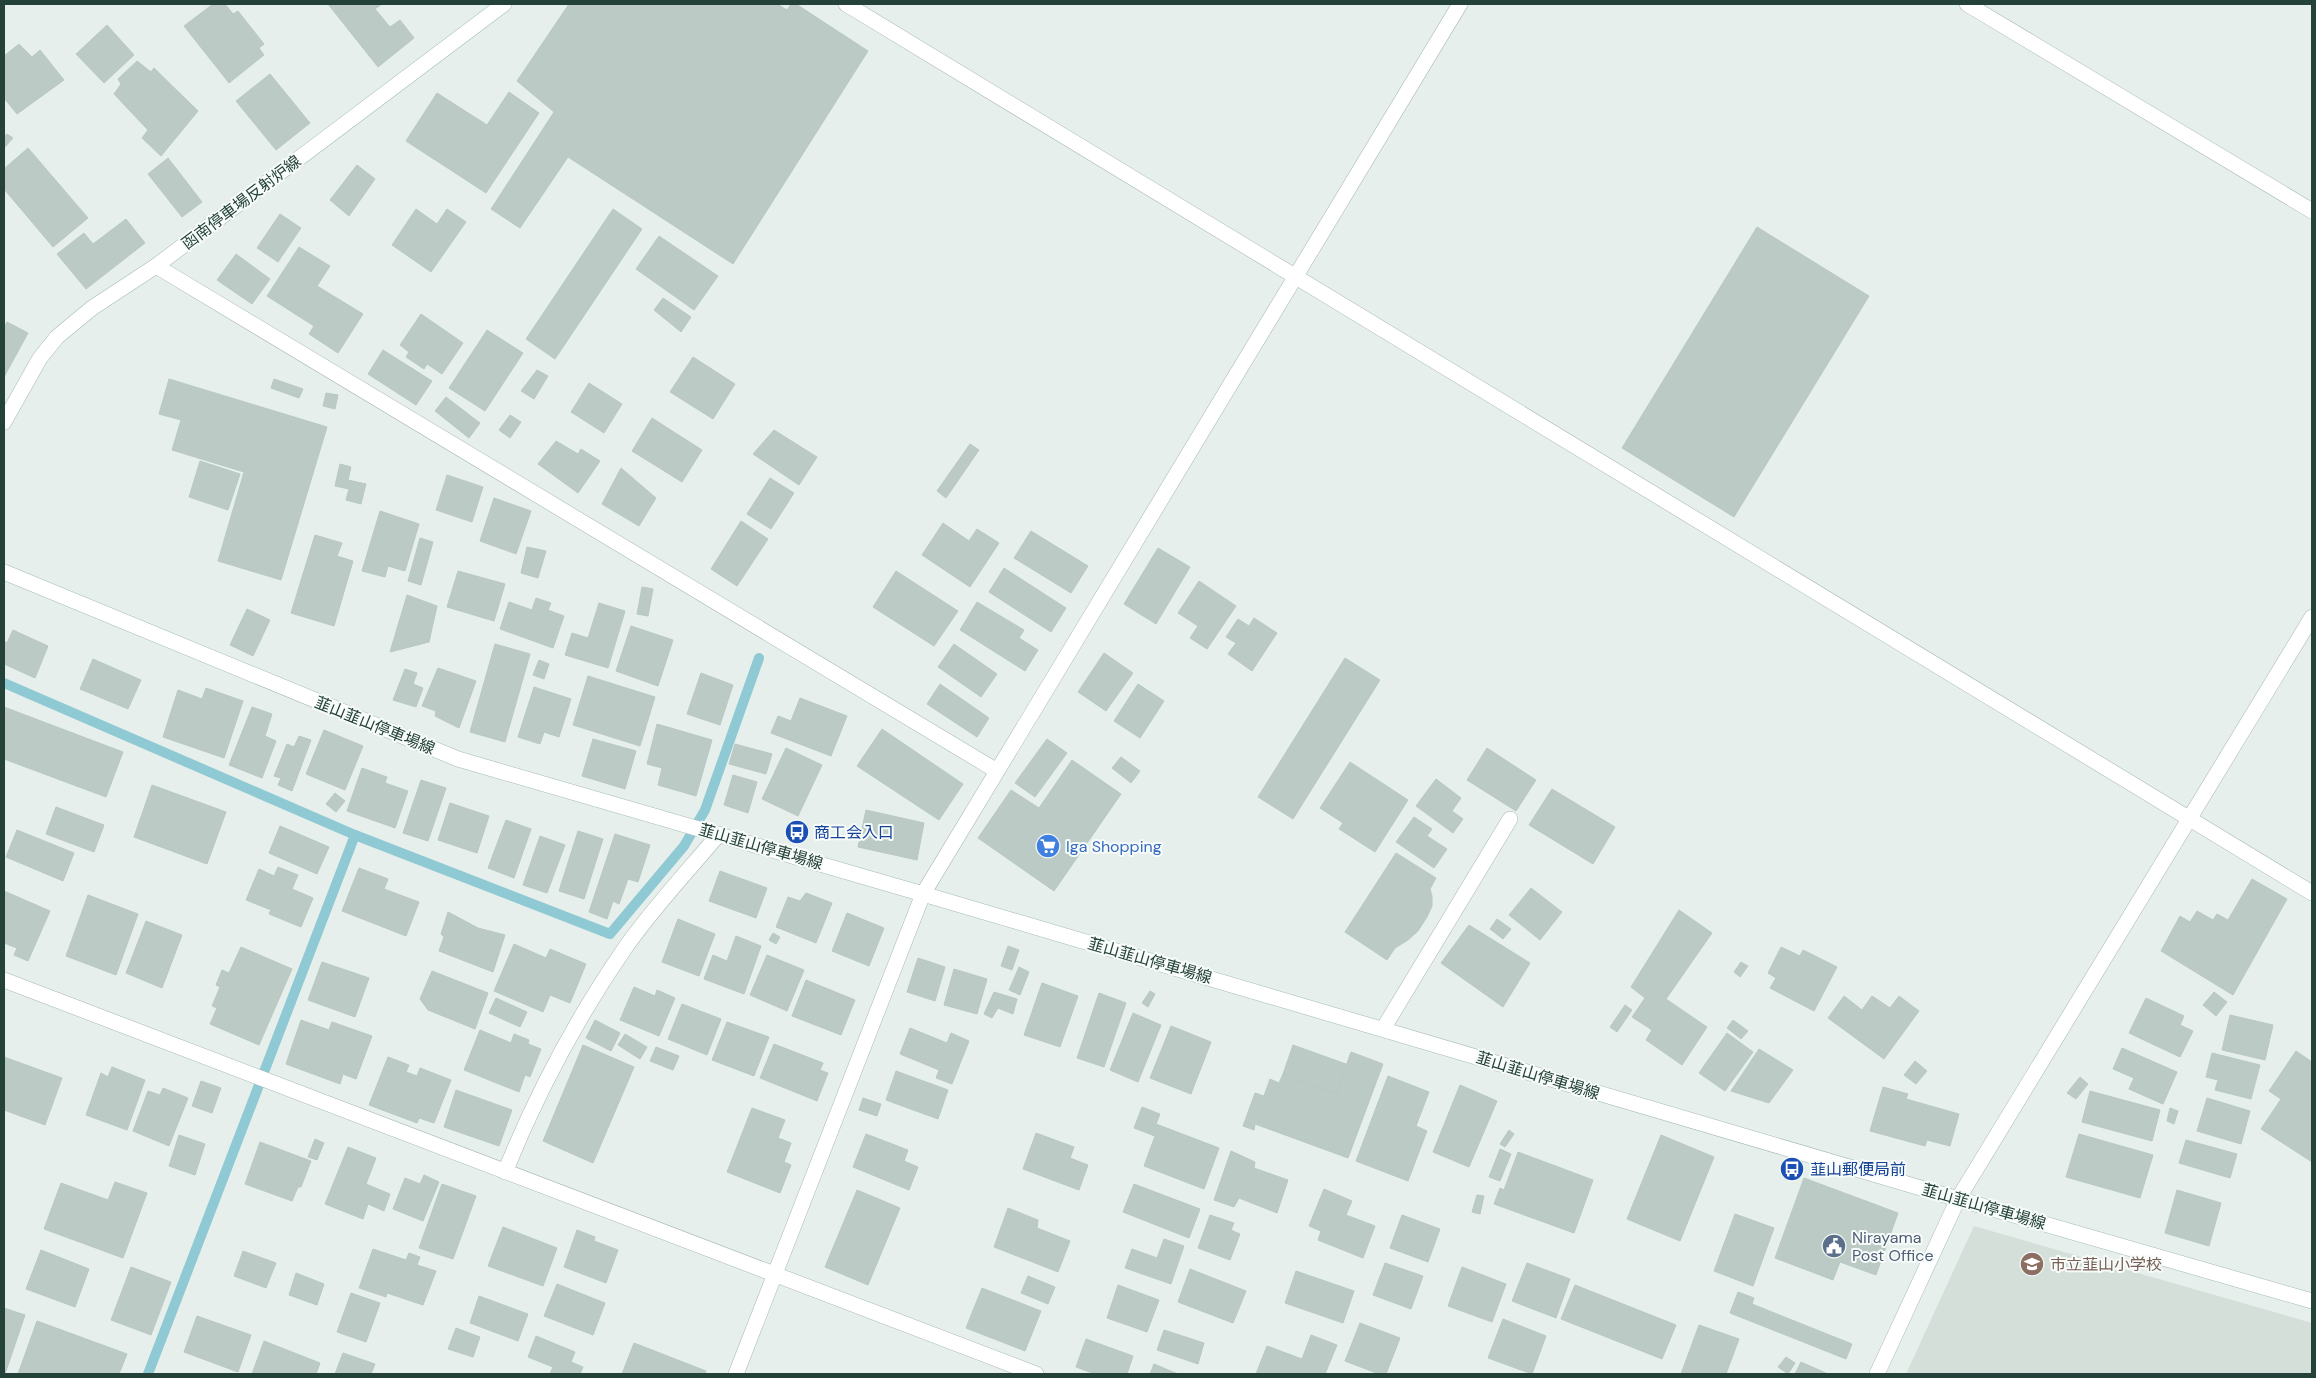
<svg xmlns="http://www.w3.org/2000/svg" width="2316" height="1378" viewBox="0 0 2316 1378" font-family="'DM Sans','Noto Sans JP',sans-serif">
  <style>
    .built { fill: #d4dfda }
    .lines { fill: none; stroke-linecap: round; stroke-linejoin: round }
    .stream { stroke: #8ec9d4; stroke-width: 10 }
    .building { fill: #bbcac4; stroke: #b8c9c2 }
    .street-casing { stroke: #a8b8b2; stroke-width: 16 }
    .secondary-casing { stroke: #a4bbb3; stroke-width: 16 }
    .street { stroke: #fff; stroke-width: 15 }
    .secondary { stroke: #fff; stroke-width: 15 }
    .labels { text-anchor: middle; stroke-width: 4; stroke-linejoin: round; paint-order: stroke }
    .street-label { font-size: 16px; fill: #24423a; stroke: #f7fbf9 }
    .transit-label { font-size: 16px; fill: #164399; stroke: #f7fbf9; text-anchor: start }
    .shop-label { font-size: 16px; fill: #366cbe; stroke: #f7fbf9; text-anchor: start }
    .service-label { font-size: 16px; fill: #4e5e75; stroke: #f7fbf9; text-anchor: start }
    .education-label { font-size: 16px; fill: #785e54; stroke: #f7fbf9; text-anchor: start }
  </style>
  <rect width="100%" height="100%" fill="#e6efeb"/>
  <path class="built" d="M1974 1226 2312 1323V1374H1906Z"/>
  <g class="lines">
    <path class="stream" d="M4 683 355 835 610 934 684 846 705 810 759 658
      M148 1374 355 835"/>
  </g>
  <path class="building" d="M213 4H225L233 14 238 11 264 44 259 48 264 55 229 83 184 26Z
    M328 4H382L375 9 390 27 400 20 414 38 378 67Z
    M569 4H777L787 10 791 4H796L868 51 733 264 568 157 520 228 491 209 554 112 517 81Z
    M107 25 134 55 104 83 76 54Z
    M19 44 32 57 40 50 64 80 17 114 4 98V56Z
    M137 61 151 72 154 68 198 111 161 156 142 138 148 130 114 94 121 84 118 79Z
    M270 74 310 123 276 150 236 101Z
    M509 92 539 113 486 193 406 141 437 93 487 125Z
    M7 134 13 138 4 148V137Z
    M28 148 88 218 53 247 4 189V169Z
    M168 158 202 202 182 217 148 174Z
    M357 165 375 179 349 216 330 200Z
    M416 209 437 224 447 209 466 222 431 272 392 245Z
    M613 209 642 229 555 359 526 339Z
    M280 214 301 228 278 262 257 248Z
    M126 219 145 243 86 289 57 254 84 233 93 244Z
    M1757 227 1869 296 1734 517 1622 448Z
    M659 236 718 276 694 310 636 269Z
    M299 247 330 266 317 286 363 314 338 353 309 334 314 326 267 296Z
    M236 254 270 279 252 304 217 280Z
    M663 298 691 317 681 332 654 310Z
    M421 314 463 343 442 374 427 364 424 369 406 357 409 352 400 345Z
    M7 322 28 333 4 377V328Z
    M487 330 523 353 485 411 449 388Z
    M383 350 432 381 416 405 368 374Z
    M693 357 735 384 713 419 670 392Z
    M537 370 548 376 534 399 521 391Z
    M169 379 327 427 281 580 218 561 244 472 172 450 181 420 159 414Z
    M274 379 303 389 299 398 271 388Z
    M589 383 622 404 604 433 571 412Z
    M326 393 338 395 335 409 323 406Z
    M446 397 480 423 469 438 435 411Z
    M510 415 521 422 510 438 499 430Z
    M652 418 702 450 682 482 632 451Z
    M774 430 817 457 799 485 753 454Z
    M556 441 578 454 581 449 600 461 578 493 538 464Z
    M970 444 979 450 946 498 937 491Z
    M200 461 240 474 228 510 189 497Z
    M340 464 351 467 348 480 366 484 361 504 346 500 349 489 335 486Z
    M621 468 656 498 639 526 602 504Z
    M447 475 483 487 472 522 436 510Z
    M770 478 794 493 771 529 747 514Z
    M494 498 531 511 516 554 480 541Z
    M380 511 419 524 405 571 388 566 385 577 362 571Z
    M741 521 768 539 737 586 711 569Z
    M943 523 969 541 977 529 999 543 970 587 922 555Z
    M1031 531 1088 566 1071 593 1014 558Z
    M315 535 342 543 337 556 353 561 334 626 291 613Z
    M420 538 433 542 421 585 408 581Z
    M527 547 546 551 538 578 521 573Z
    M1158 548 1190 567 1156 624 1124 604Z
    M1004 568 1066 608 1051 632 989 592Z
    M458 571 505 584 494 621 447 607Z
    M896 571 958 611 934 646 873 607Z
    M1199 581 1236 606 1207 649 1190 638 1198 626 1178 613Z
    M642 587 653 589 648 616 637 614Z
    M407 595 437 606 429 642 390 652Z
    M536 598 551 603 548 610 564 616 553 648 500 629 509 602 532 610Z
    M977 602 1024 630 1019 638 1038 650 1025 671 960 630Z
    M599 603 625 611 608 668 565 655 572 633 588 638Z
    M247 609 270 620 253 656 230 645Z
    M1254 618 1277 633 1252 671 1228 654 1236 643 1226 637 1238 619 1249 626Z
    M631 626 673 640 658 686 616 671Z
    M13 630 48 646 35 678 4 664V641L7 643Z
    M495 644 530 654 505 742 470 732Z
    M954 644 997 674 981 697 938 667Z
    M1104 653 1133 673 1106 711 1078 692Z
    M1345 658 1380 680 1293 819 1258 797Z
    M93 659 141 680 128 709 80 689Z
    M539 660 549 664 544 679 533 675Z
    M438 668 476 681 459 728 435 716 436 711 422 706Z
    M405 669 417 673 413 684 423 688 416 707 393 700Z
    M701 673 733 685 720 725 687 714Z
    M588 676 655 697 640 746 573 725Z
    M940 684 989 718 977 737 927 704Z
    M1138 684 1164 701 1140 738 1114 721Z
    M534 687 571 699 559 737 544 732 540 744 518 737Z
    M206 688 243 701 224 758 163 737 178 690 202 699Z
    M800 698 847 716 831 756 771 733 778 716 791 721Z
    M4 707 123 752 106 797 4 759Z
    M252 707 272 714 265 736 276 741 262 778 229 765Z
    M657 724 712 740 696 796 658 785 662 768 647 764Z
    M882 729 963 784 939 820 857 766Z
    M324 730 363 746 345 790 306 774Z
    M299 736 311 740 292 791 278 785 281 778 274 776 287 744 294 747Z
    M593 739 636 751 625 789 582 776Z
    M1047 739 1067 753 1035 797 1015 783Z
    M735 744 772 754 766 774 729 764Z
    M786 748 822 765 798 816 762 799Z
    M1487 748 1536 780 1516 811 1467 780Z
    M1121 757 1140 771 1131 783 1112 768Z
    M1072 760 1121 794 1054 891 978 838 1011 790 1039 808Z
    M1350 762 1408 800 1375 852 1339 829 1343 823 1320 808Z
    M362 768 387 777 385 783 408 791 395 828 347 811Z
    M733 775 757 782 748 813 724 805Z
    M1436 779 1461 798 1452 811 1463 819 1453 833 1416 806Z
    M421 780 446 788 428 841 403 833Z
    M152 785 226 812 207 864 134 837Z
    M1552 789 1615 827 1593 864 1529 825Z
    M335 793 345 801 336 812 326 804Z
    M450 803 489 816 477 853 438 840Z
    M56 807 104 825 94 852 46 834Z
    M866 810 924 823 917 860 858 847Z
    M1414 817 1432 829 1427 836 1447 849 1434 868 1396 842Z
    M506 820 531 829 514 878 488 868Z
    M280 826 329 847 317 874 269 853Z
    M17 830 74 853 63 881 6 857Z
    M578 831 603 839 584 899 559 891Z
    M615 834 650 845 638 882 628 879 619 904 613 901 607 919 589 912Z
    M540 836 565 845 547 893 523 885Z
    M1396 853 1436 878 1430 889 1432 896V906L1427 917 1418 931 1408 940 1395 948 1387 960 1345 932Z
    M278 867 298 875 292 889 313 898 301 927 269 914 271 910 246 900 259 869 274 876Z
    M359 868 388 879 384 889 419 902 406 936 342 911Z
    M720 871 767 888 756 918 709 901Z
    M2252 879 2287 899 2233 995 2161 951 2180 916 2190 922 2197 911 2213 920 2217 914 2228 920Z
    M1531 888 1562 912 1540 940 1509 915Z
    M4 891 50 911 28 961 14 955 17 948 4 943Z
    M806 893 832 903 816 943 776 927 788 897 800 901Z
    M88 895 138 914 116 975 66 956Z
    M1679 910 1712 933 1666 999 1707 1027 1682 1065 1646 1040 1652 1030 1632 1017 1645 998 1631 987Z
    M448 912 478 928 505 935 493 972 439 951 444 937 441 934Z
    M847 913 884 928 869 966 832 951Z
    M678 919 715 934 699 976 662 962Z
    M1497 919 1511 929 1503 939 1490 929Z
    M146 921 182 935 162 988 126 973Z
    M1469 925 1530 963 1503 1007 1441 963Z
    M773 933 780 937 776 944 769 940Z
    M736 936 761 946 744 994 704 979 713 955 727 961Z
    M514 944 546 958 550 949 586 964 570 1003 550 995 543 1012 494 991Z
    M1008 946 1019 950 1012 970 1001 966Z
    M241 947 292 969 259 1045 210 1024 217 1008 212 1006 220 987 216 985 222 970 229 973Z
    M1781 947 1800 956 1803 950 1837 967 1814 1011 1770 988 1776 978 1768 973Z
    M767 955 804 970 787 1011 750 995Z
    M918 958 945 967 935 1001 907 992Z
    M322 962 369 978 355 1017 308 1000Z
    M1741 962 1748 966 1740 977 1734 972Z
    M1019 967 1029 972 1020 995 1009 990Z
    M954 969 987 979 977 1014 944 1005Z
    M432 971 488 993 475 1029 428 1010 420 999Z
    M806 980 855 1000 841 1035 792 1016Z
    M1042 983 1078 996 1060 1047 1024 1035Z
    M634 987 655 996 657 990 675 998 659 1036 620 1020Z
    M1150 991 1155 994 1148 1007 1142 1003Z
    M994 992 1017 999 1013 1014 998 1008 992 1018 984 1014Z
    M2214 992 2227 1002 2216 1016 2203 1005Z
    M1099 993 1126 1003 1104 1067 1077 1058Z
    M1844 996 1862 1010 1872 996 1890 1008 1899 996 1919 1011 1884 1059 1828 1018Z
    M496 998 527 1012 520 1027 489 1013Z
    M2146 998 2184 1016 2180 1025 2193 1031 2180 1057 2129 1033Z
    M682 1004 721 1019 707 1055 668 1039Z
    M1625 1005 1632 1010 1617 1032 1610 1027Z
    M1133 1013 1161 1025 1138 1082 1110 1070Z
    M2230 1015 2273 1025 2265 1060 2222 1050Z
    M301 1020 329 1030 332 1022 372 1036 356 1079 343 1074 340 1084 286 1064Z
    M595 1020 620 1033 611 1051 586 1038Z
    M1733 1020 1748 1031 1741 1039 1727 1028Z
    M727 1022 769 1037 754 1076 712 1060Z
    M1171 1026 1211 1042 1191 1094 1150 1078Z
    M910 1028 947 1043 951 1033 969 1041 952 1084 936 1078 939 1070 900 1054Z
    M480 1030 511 1043 514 1034 529 1040 528 1044 541 1049 530 1077 525 1075 519 1092 464 1070Z
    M1727 1033 1753 1052 1725 1091 1699 1073Z
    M625 1034 647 1047 640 1059 618 1045Z
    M774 1044 823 1063 820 1070 828 1073 817 1101 760 1078Z
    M583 1045 634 1067 593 1163 543 1141Z
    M1293 1045 1346 1064 1336 1094 1283 1074Z
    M656 1047 679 1056 673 1070 650 1061Z
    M2122 1048 2177 1072 2163 1104 2129 1089 2134 1078 2113 1069Z
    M1759 1049 1793 1070 1769 1103 1731 1091Z
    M2296 1051 2312 1062V1162L2261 1129 2281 1099 2269 1091Z
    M1351 1052 1383 1064 1348 1158 1255 1124 1254 1130 1243 1126 1255 1093 1264 1096 1270 1079 1279 1083 1283 1074 1336 1094Z
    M2212 1053 2260 1065 2251 1099 2215 1090 2218 1080 2206 1077Z
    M4 1057 62 1078 45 1125 4 1110Z
    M388 1057 409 1065 406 1072 417 1076 420 1068 451 1080 434 1123 419 1118 417 1123 369 1105Z
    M1915 1061 1927 1071 1916 1084 1904 1075Z
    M112 1067 145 1080 127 1130 86 1115 101 1073 108 1077Z
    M896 1071 948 1090 938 1119 886 1100Z
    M1388 1076 1429 1092 1416 1126 1427 1131 1408 1181 1356 1161Z
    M2080 1077 2088 1084 2076 1099 2067 1093Z
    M201 1081 221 1088 212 1113 192 1106Z
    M1460 1085 1497 1101 1469 1167 1433 1152Z
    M1883 1087 1908 1094 1906 1099 1959 1114 1950 1146 1927 1140 1925 1146 1870 1131Z
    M163 1088 188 1098 169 1146 133 1131 148 1091 160 1095Z
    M456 1090 512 1110 499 1146 444 1127Z
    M2090 1091 2160 1110 2152 1141 2082 1122Z
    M863 1098 881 1104 877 1116 859 1110Z
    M2207 1098 2250 1111 2241 1144 2197 1131Z
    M1142 1107 1160 1114 1156 1124 1219 1148 1204 1189 1144 1166 1155 1136 1134 1128Z
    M752 1108 785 1120 778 1138 791 1143 784 1162 791 1165 780 1193 727 1172Z
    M2170 1108 2178 1111 2174 1124 2167 1121Z
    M1509 1130 1514 1134 1505 1147 1500 1144Z
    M1036 1133 1074 1147 1070 1158 1088 1165 1079 1190 1023 1169Z
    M866 1134 908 1150 904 1161 918 1167 909 1190 853 1167Z
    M2079 1134 2153 1155 2140 1198 2066 1177Z
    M179 1135 205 1144 195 1175 169 1166Z
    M1661 1135 1714 1157 1680 1241 1627 1219Z
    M315 1139 324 1143 317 1160 308 1157Z
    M2186 1140 2237 1154 2230 1178 2179 1163Z
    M260 1142 311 1161 301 1187H298L292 1201 245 1184Z
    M348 1147 376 1158 366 1184 390 1194 384 1211 368 1204 363 1219 325 1204Z
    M1500 1149 1511 1154 1500 1181 1489 1177Z
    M1231 1151 1255 1162 1254 1168 1288 1180 1277 1213 1239 1198 1234 1207 1214 1200Z
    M1518 1152 1593 1180 1574 1233 1494 1204 1500 1188 1504 1190Z
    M424 1175 439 1182 423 1221 393 1209 405 1178 420 1184Z
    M1804 1178 1898 1213 1876 1275 1840 1262 1833 1280 1775 1258Z
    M115 1182 147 1193 123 1258 44 1229 61 1183 108 1200Z
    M442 1184 476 1196 453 1259 419 1248Z
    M1134 1184 1200 1209 1189 1238 1123 1212Z
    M1324 1189 1352 1201 1346 1215 1375 1226 1363 1258 1318 1240 1321 1231 1309 1226Z
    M857 1190 900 1208 868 1285 825 1267Z
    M2177 1190 2221 1203 2209 1246 2165 1233Z
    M1477 1195 1484 1196 1480 1214 1472 1212Z
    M1008 1208 1038 1220 1037 1228 1070 1241 1058 1272 994 1247Z
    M1735 1214 1774 1228 1753 1286 1714 1271Z
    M1210 1215 1234 1223 1231 1230 1240 1234 1230 1260 1198 1248Z
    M1402 1215 1440 1229 1428 1262 1390 1248Z
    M503 1227 557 1248 543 1286 488 1266Z
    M577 1230 595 1237 594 1241 618 1250 606 1283 564 1267Z
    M1164 1239 1184 1246 1171 1284 1125 1268 1132 1249 1157 1258Z
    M373 1249 406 1260 409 1253 420 1257 417 1265 436 1271 423 1305 387 1293 386 1297 359 1288Z
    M41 1250 89 1269 75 1307 26 1289Z
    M243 1251 276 1263 266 1288 234 1276Z
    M1385 1263 1423 1276 1411 1309 1373 1295Z
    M1527 1263 1570 1279 1556 1318 1512 1301Z
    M131 1267 171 1282 151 1335 111 1320Z
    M1462 1267 1506 1284 1492 1322 1448 1306Z
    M1190 1269 1246 1291 1233 1323 1178 1302Z
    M1296 1271 1354 1291 1343 1323 1285 1303Z
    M296 1273 324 1284 317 1305 289 1295Z
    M1028 1276 1055 1287 1048 1304 1021 1293Z
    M557 1284 605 1303 593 1335 544 1316Z
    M1118 1285 1159 1300 1147 1332 1107 1318Z
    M1575 1285 1676 1325 1662 1359 1561 1319Z
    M982 1288 1041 1311 1025 1351 966 1328Z
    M1738 1292 1754 1298 1752 1304 1852 1344 1846 1359 1730 1313Z
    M351 1293 380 1303 366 1342 337 1332Z
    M479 1296 528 1314 518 1341 470 1323Z
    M4 1308 25 1315 5 1374H4Z
    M197 1316 251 1335 238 1372 184 1352Z
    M1503 1319 1546 1336 1532 1374 1488 1358Z
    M37 1321 127 1354 119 1374H18Z
    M1360 1323 1400 1338 1386 1374H1379L1345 1361Z
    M1699 1325 1739 1339 1726 1374H1681Z
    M456 1328 480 1337 473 1357 448 1349Z
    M1164 1330 1204 1343 1198 1364 1157 1350Z
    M1311 1335 1337 1345 1325 1374H1256L1267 1346 1302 1359Z
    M536 1336 575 1352 571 1362 583 1367 580 1374H550L553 1367 528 1357Z
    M1086 1339 1133 1356 1127 1374H1095L1076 1367Z
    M264 1341 320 1363 316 1374H252Z
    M634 1343 706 1371 705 1374H622Z
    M343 1353 375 1364 371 1374H335Z
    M1786 1357 1795 1363 1788 1374 1778 1367Z
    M1801 1362 1828 1374H1795Z
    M1154 1364 1178 1374H1150Z"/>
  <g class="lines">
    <g class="street-casing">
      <path id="street" d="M846 4 2312 893
        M1967 4 2312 211
        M156 266 997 771
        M4 980 1036 1374
        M1383 1029 1510 819
        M505 1172C537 1093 576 1019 625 948 653 908 687 872 719 834
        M736 1374 923 894 1460 4
        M1877 1374 1958 1199 2312 617"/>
    </g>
    <g class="secondary-casing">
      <path id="secondary" d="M4 422 40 358 57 337 92 308 156 266 504 4
        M4 572 458 759 923 894 1958 1199 2312 1301"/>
    </g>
    <use href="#street" class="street"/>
    <use href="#secondary" class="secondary"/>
  </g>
  <defs>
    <g id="bus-disc" transform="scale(1.25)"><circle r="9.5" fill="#1a4fb4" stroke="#f7fbf9"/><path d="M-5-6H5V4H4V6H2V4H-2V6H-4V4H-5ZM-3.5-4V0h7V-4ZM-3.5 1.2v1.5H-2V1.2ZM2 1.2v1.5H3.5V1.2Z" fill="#fff"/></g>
    <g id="supermarket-disc" transform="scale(1.25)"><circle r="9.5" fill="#3f7fe0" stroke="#f7fbf9"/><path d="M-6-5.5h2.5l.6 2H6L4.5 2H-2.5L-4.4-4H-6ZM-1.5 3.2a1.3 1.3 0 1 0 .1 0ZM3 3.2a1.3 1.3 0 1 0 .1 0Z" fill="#fff"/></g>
    <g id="civic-disc" transform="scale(1.25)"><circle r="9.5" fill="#5c6f8a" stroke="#f7fbf9"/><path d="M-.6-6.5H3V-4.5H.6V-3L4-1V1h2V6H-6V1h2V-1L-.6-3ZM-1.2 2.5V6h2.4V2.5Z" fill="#fff"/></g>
    <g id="school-disc" transform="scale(1.25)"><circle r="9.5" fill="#8d6e63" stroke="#f7fbf9"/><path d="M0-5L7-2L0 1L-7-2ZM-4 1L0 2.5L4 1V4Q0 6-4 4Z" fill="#fff"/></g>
  </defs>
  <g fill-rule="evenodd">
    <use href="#bus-disc" x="797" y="832"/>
    <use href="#supermarket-disc" x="1048" y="846"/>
    <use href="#bus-disc" x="1792" y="1169"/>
    <use href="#civic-disc" x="1834" y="1246"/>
    <use href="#school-disc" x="2032" y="1264"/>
  </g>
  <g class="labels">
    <g class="street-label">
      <text transform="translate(241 202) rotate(-37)" y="6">函南停車場反射炉線</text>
      <text transform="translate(375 725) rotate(22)" y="6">韮山韮山停車場線</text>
      <text transform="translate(761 846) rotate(16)" y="6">韮山韮山停車場線</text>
      <text transform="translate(1150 960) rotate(16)" y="6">韮山韮山停車場線</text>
      <text transform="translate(1538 1075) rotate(17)" y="6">韮山韮山停車場線</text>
      <text transform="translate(1984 1206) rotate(16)" y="6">韮山韮山停車場線</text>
    </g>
    <g class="transit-label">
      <text x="814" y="838">商工会入口</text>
      <text x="1810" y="1175">韮山郵便局前</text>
    </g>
    <g class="shop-label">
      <text x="1066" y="852">Iga Shopping</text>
    </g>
    <g class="service-label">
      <text x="1852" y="1243">Nirayama<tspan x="1852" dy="18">Post Office</tspan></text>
    </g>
    <g class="education-label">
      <text x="2050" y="1270">市立韮山小学校</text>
    </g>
  </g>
  <rect width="2316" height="1378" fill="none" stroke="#24423a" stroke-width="10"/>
</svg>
